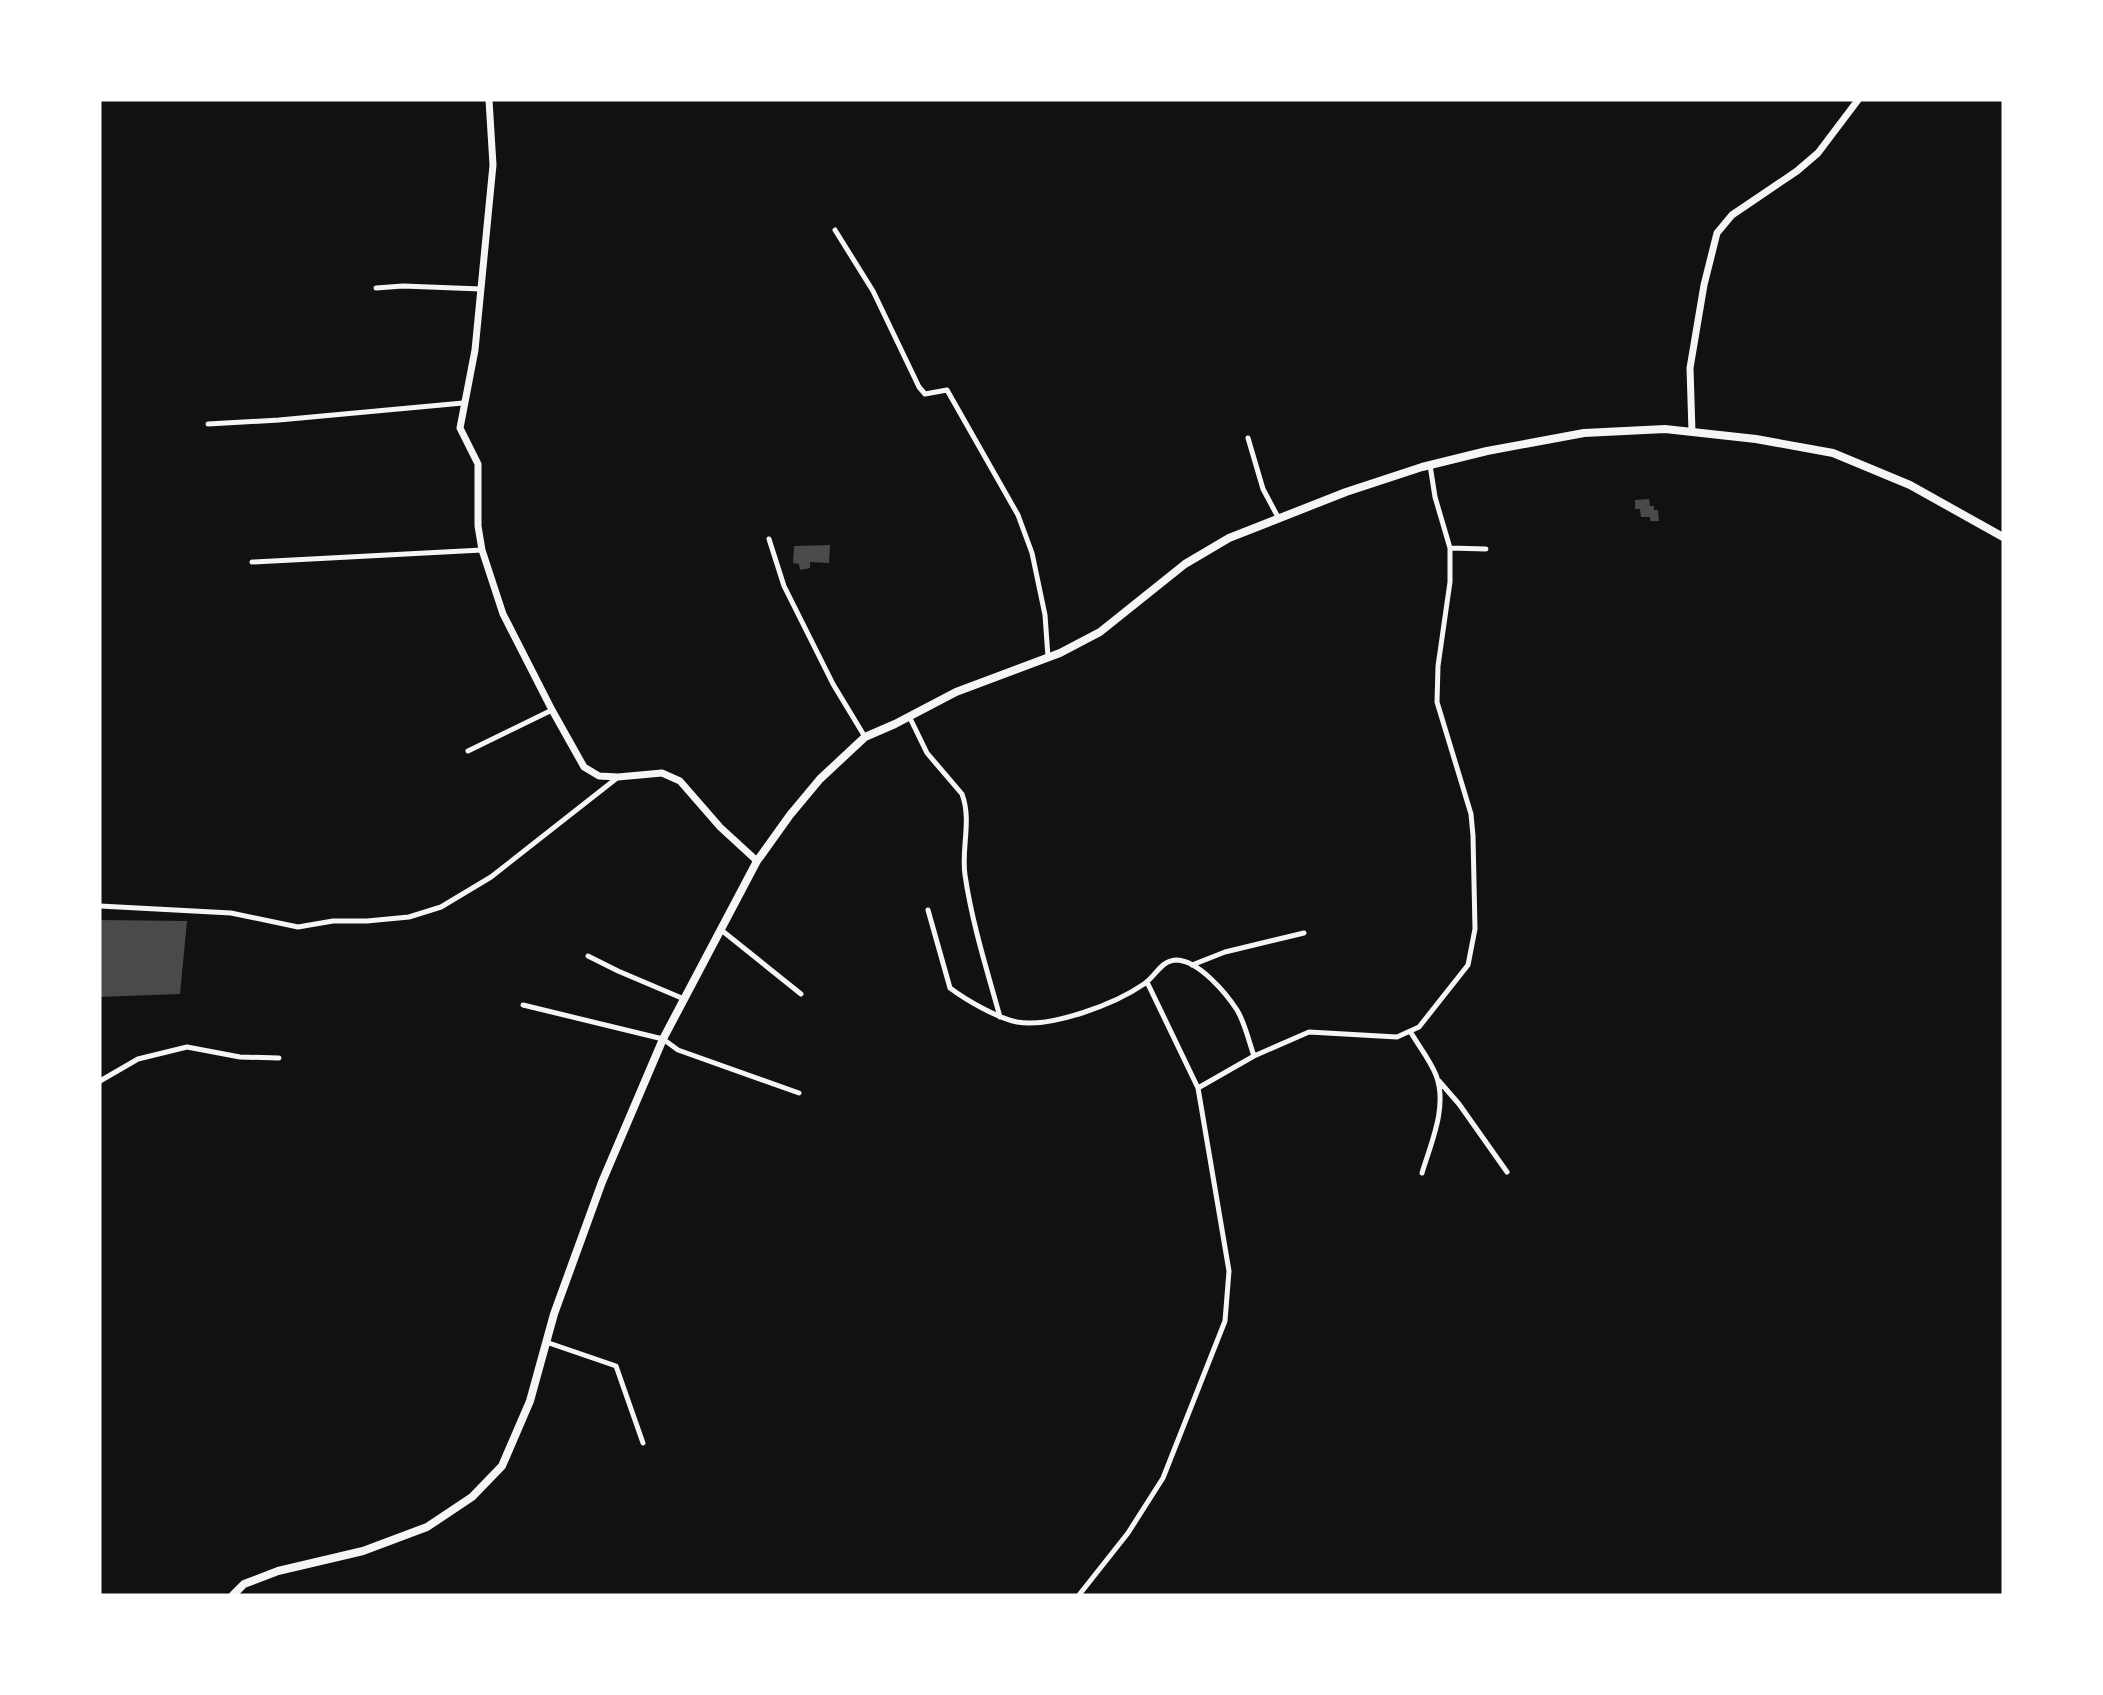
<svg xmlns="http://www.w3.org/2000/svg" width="2103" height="1695" viewBox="0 0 2103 1695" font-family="'Exo 2',sans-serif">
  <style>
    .building { fill: #4a4a4a }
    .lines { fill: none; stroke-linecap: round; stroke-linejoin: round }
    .minor { stroke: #f5f5f5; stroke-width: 5 }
    .tertiary { stroke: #f5f5f5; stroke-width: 7 }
    .secondary { stroke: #f5f5f5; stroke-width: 8 }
  </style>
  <rect width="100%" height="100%" fill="#111"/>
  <path class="building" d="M1649 499 1650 506H1654V510H1658L1659 521H1650V517H1641L1640 509H1635V500Z
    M830 545 829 563 810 562V568L800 570 799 564 793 563 794 546Z
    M100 920 187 921 180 994 100 997Z"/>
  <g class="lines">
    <path class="minor" d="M835 230 873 291 919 387 925 394 947 390 1018 515 1032 553 1045 615 1048 657
      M376 288 403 286 481 289
      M208 424 279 420 463 403
      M1248 438 1263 489 1279 519
      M769 539 784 586 833 684 865 737
      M1450 548 1486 549
      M252 562 482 550
      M909 716 927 753 962 794C972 821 961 848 965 875 972 923 987 970 1000 1017
      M468 751 552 710
      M100 906 231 913 298 927 333 921H367L409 917 441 907 491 877 617 778
      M928 910 950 988C966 1000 997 1018 1017 1022 1052 1028 1115 1004 1144 984 1156 976 1161 960 1177 960 1199 961 1226 993 1237 1010 1245 1023 1249 1042 1254 1056L1309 1032 1397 1037 1419 1027 1468 965 1475 929 1473 836 1471 814 1437 702 1438 666 1450 582V548L1435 497 1430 465
      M720 929 801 994
      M588 956 618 971 684 999
      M1192 965 1225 952 1304 933
      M523 1005 663 1039 678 1050 799 1093
      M1410 1031C1418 1045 1430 1060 1436 1075 1448 1106 1431 1143 1422 1173
      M100 1081 138 1059 187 1047 240 1057 279 1058
      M1439 1081 1459 1104 1507 1172
      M1198 1088 1254 1056
      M546 1342 616 1366 643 1443
      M1079 1595 1128 1533 1163 1478 1225 1321 1229 1271 1198 1088 1147 982"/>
    <path class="tertiary" d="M489 100 493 165 475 350 460 428 478 464V526L482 550 503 614 552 710 584 767 599 776 618 777 662 773 680 781 720 827 757 861
      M1692 432 1690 368 1704 285 1717 233 1732 215 1797 171 1818 153 1858 100"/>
    <path class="secondary" d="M233 1595 244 1584 278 1571 363 1551 427 1527 472 1497 502 1466 530 1401 554 1314 602 1182 663 1039 757 861 790 815 820 779 865 737 895 724 956 692 1060 653 1100 632 1185 564 1229 538 1346 492 1422 467 1487 451 1584 433 1665 429 1756 439 1833 453 1910 485 2003 537"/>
  </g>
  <rect width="2103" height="1695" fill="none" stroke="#ffffff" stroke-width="203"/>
</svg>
